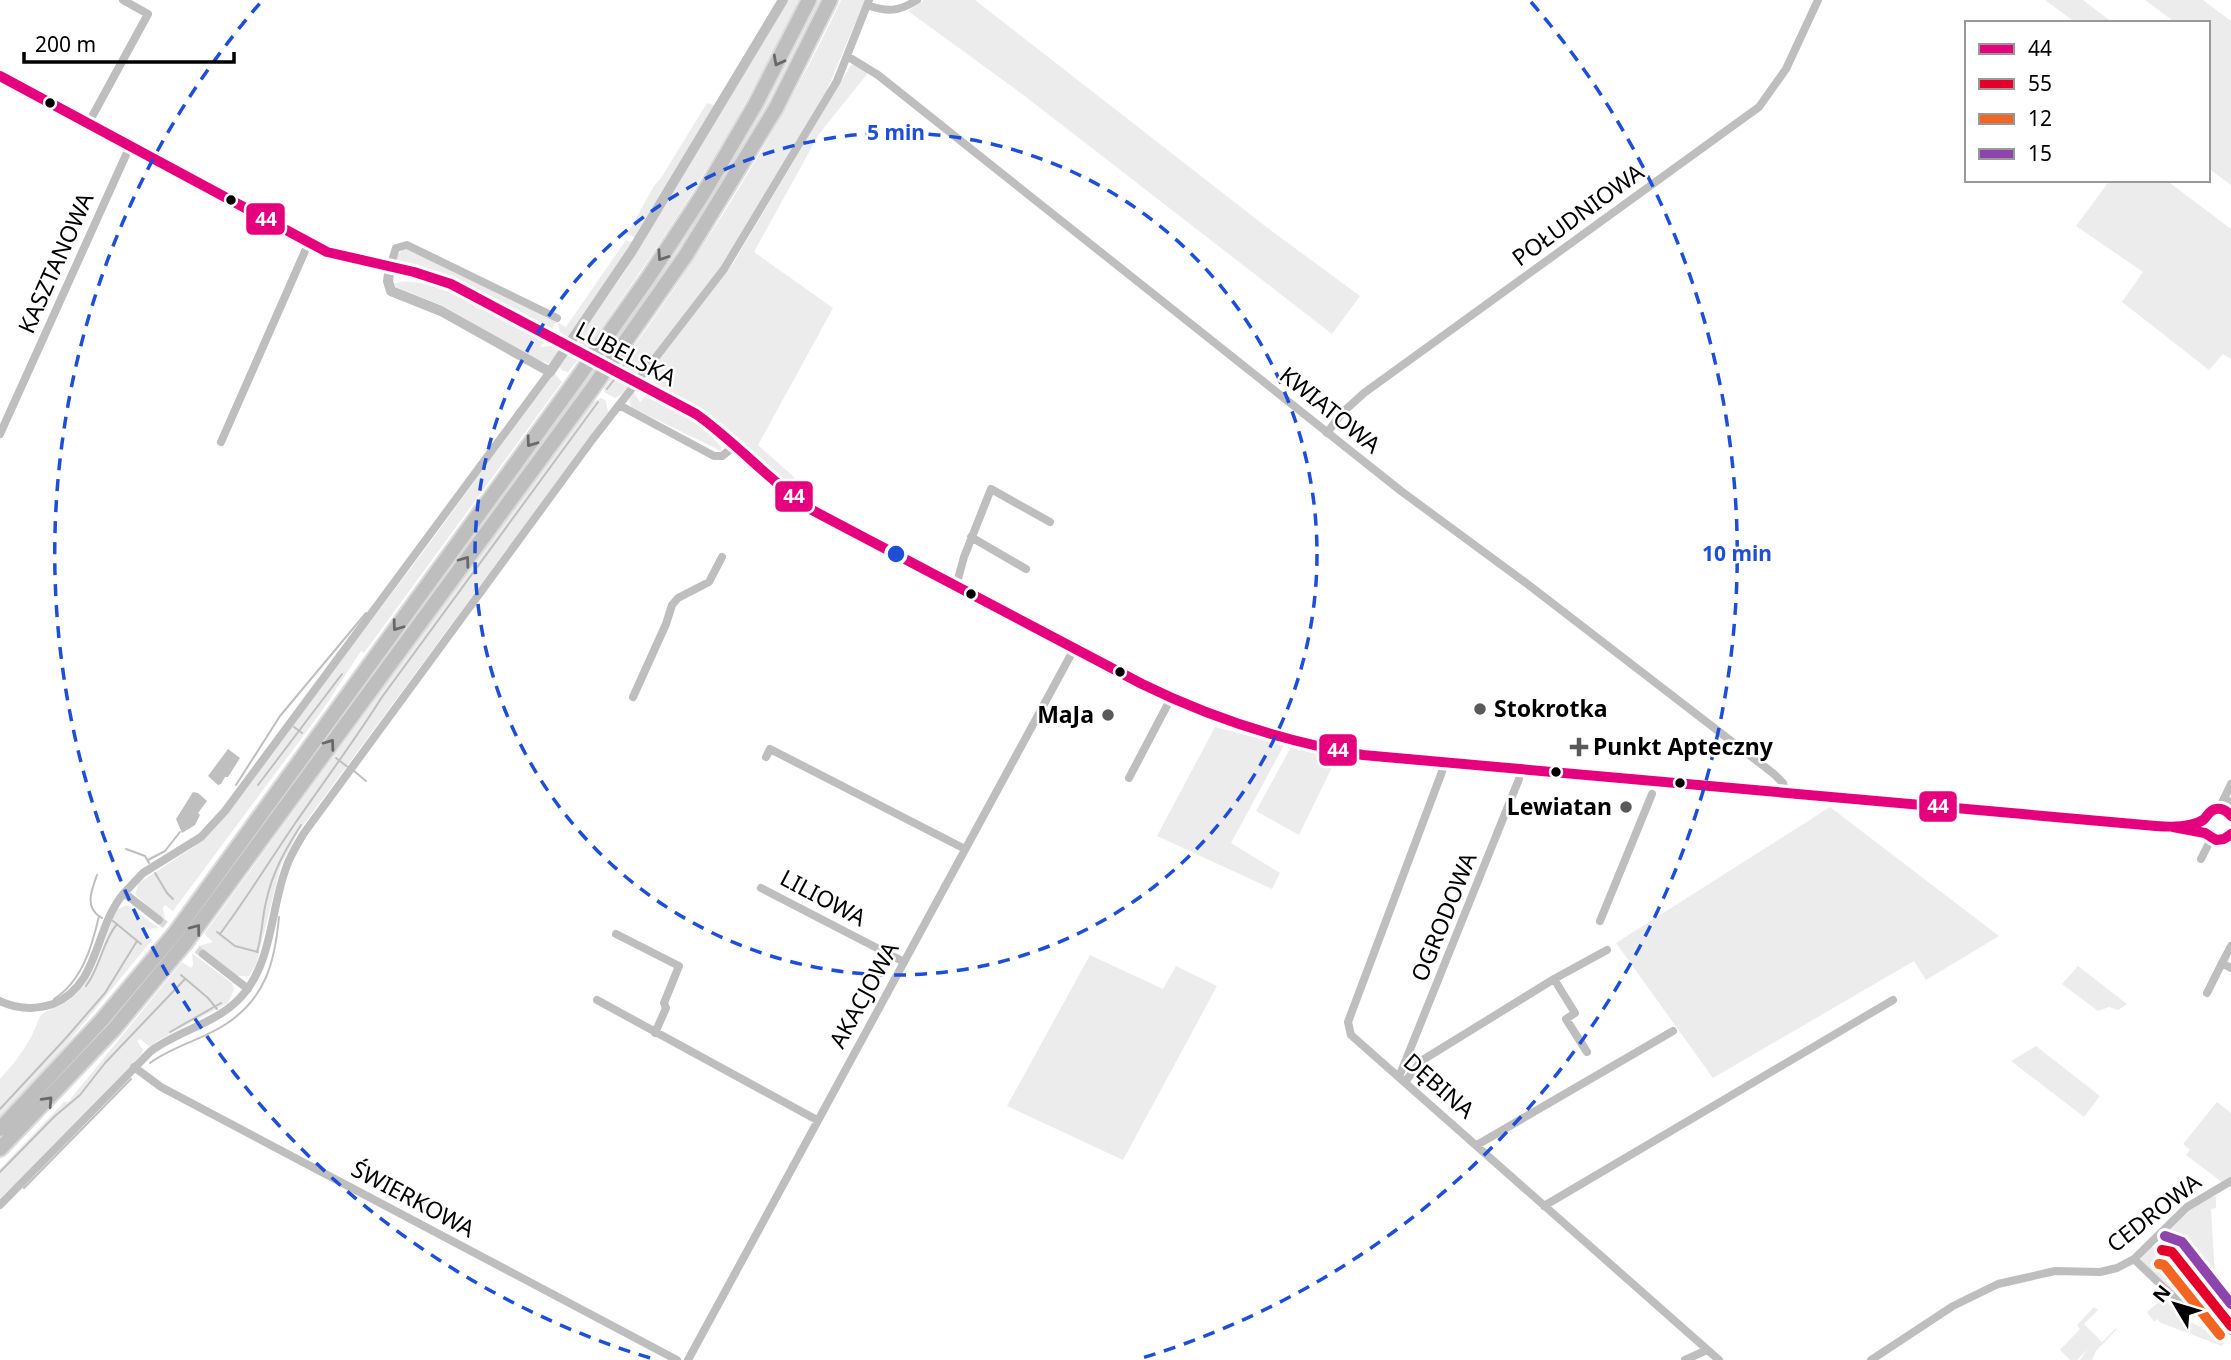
<svg xmlns="http://www.w3.org/2000/svg" width="2231" height="1360" viewBox="0 0 2231 1360" font-family="'Noto Sans',sans-serif">
  <style>
    .green { fill: #ececec }
    .water { fill: #bfbfbf }
    .lines { fill: none; stroke-linecap: round; stroke-linejoin: round }
    .stream { stroke: #bfbfbf; stroke-width: 2 }
    .minor-tunnel { stroke: #d9d9d9; stroke-width: 8; stroke-dasharray: 8 4; stroke-linecap: butt }
    .motorway-casing { stroke: #dbdbdb; stroke-width: 18 }
    .minor { stroke: #bebebe; stroke-width: 8 }
    .tertiary { stroke: #bebebe; stroke-width: 10 }
    .motorway { stroke: #bebebe; stroke-width: 14 }
    .tertiary-bridge { stroke: #bebebe; stroke-width: 10 }
    .bus-1-casing { stroke: #fff; stroke-width: 16 }
    .bus-2-casing { stroke: #fff; stroke-width: 16 }
    .bus-3-casing { stroke: #fff; stroke-width: 16 }
    .bus-4-casing { stroke: #fff; stroke-width: 16 }
    .bus-1 { stroke: #e5007d; stroke-width: 10 }
    .bus-2 { stroke: #e4002b; stroke-width: 10 }
    .bus-3 { stroke: #f26522; stroke-width: 10 }
    .bus-4 { stroke: #8e44ad; stroke-width: 10 }
    .oneway { stroke: #686868 }
    .ring { fill: none; stroke: #1d4ed8; stroke-width: 3.5; stroke-dasharray: 12 9 }
    .bus-dot { fill: #000; stroke: #fff; stroke-width: 2.5 }
    .poi-dot { fill: #595959; stroke: #fff; stroke-width: 2.5 }
    .labels { text-anchor: middle; stroke-width: 5; stroke-linejoin: round; paint-order: stroke }
    .street-label { font-size: 23px; fill: #000; stroke: #fff }
    .poi-label { font-size: 23px; font-weight: bold; fill: #000; stroke: #fff; text-anchor: start }
    .centre { fill: #1d4ed8; stroke: #fff; stroke-width: 3.5 }
    .ring-label { font-size: 21px; text-anchor: middle; font-weight: bold; fill: #1d4ed8; stroke: #fff; stroke-width: 5; stroke-linejoin: round; paint-order: stroke }
    .line-badge { stroke: #fff; stroke-width: 2.5 }
    .badge-label { font-size: 19px; text-anchor: middle; font-weight: bold; fill: #fff }
  </style>
  <rect width="100%" height="100%" fill="#fff"/>
  <path class="green" d="M787 0H799C751 99 694 195 631 285 611 314 591 345 568 372L563 371 559 367 561 362 624 273Z
    M817 0H823C751 152 656 288 557 424L553 420 720 177 751 126Z
    M841 0H865L826 92 729 257 622 394 615 398 604 392V388C694 265 776 138 841 0Z
    M924 0H975L1269 229 1360 296 1332 334 1022 94 908 11Z
    M2045 0H2083L2113 23H2076Z
    M2145 0H2203L2231 21V185L2208 168V51L2211 48 2208 46V23H2176Z
    M851 65H857L868 73 819 134 754 252 833 308 758 445 795 478 788 484 727 429 688 403 657 386 653 383 657 376H646L732 265Z
    M707 103 714 105 715 109 636 238 627 234 654 186 661 178Z
    M2110 180H2166L2231 229V359L2223 354 2209 370 2122 302 2143 272 2076 226Z
    M626 240 633 242 552 361 549 363 537 360 441 305 396 287 394 284C424 269 510 323 540 338L544 341 540 347 551 346 560 333 558 324 555 323 552 329 460 282 401 265 397 261V256L401 251 408 249 566 327Z
    M555 374 562 382 364 653 361 651 324 708 173 911 165 905 163 908 165 920 162 916 160 918 135 894 139 883 192 848 212 831 423 552 552 375Z
    M633 391 640 402 645 397 652 398 704 428 721 447V451L631 407 629 399Z
    M601 398 606 401 608 412 299 831 281 865 256 965 249 976H237L198 946 213 942 204 934 593 402Z
    M489 508 494 511 197 917 141 988 83 1056 0 1142V1136L79 1053Z
    M1215 727 1284 745 1231 843 1280 873 1272 889 1157 836Z
    M1291 747 1336 759 1299 835 1256 811Z
    M1830 807 1999 936 1926 980 1914 961 1713 1078 1616 943Z
    M127 905 159 928 147 929 144 932 152 940 56 1057 0 1116V1079C18 1059 31 1042 40 1016 48 1009 59 1007 68 1001 96 981 104 941 116 910Z
    M192 953 232 983 234 990 228 1003 157 1041 150 1047 140 1039 137 1041 143 1050 141 1055 0 1199V1169L64 1102H68L182 962 191 968 193 965Z
    M1090 955 1163 989 1176 966 1217 986 1123 1160 1007 1106Z
    M2078 966 2127 1004 2118 1010 2109 1007 2098 1011 2062 984Z
    M2036 1046 2100 1096 2084 1117 2011 1061Z
    M2217 1102 2231 1113V1179L2223 1183 2186 1155 2190 1150 2183 1144Z
    M2216 1196V1208L2211 1209 2215 1277 2231 1294V1315L2172 1248 2166 1246 2158 1250 2155 1262 2181 1292 2195 1298 2198 1306 2191 1303 2190 1306 2141 1263 2140 1256 2151 1247 2156 1248 2160 1244 2159 1238C2175 1223 2193 1200 2216 1196Z
    M2162 1299 2175 1308 2182 1317 2225 1341 2222 1346 2161 1323 2157 1319 2154 1322 2147 1312Z
    M2094 1307 2098 1310 2084 1324 2102 1342 2116 1328 2117 1329 2096 1351 2092 1360H2080L2088 1349 2077 1360H2070L2060 1350 2080 1329 2077 1325Z"/>
  <path class="water" d="M228 749 240 758 228 777H225L221 784 218 785 208 776Z
    M193 792 198 793 207 801 198 813 200 815 195 825 182 833 176 819Z"/>
  <g class="lines">
    <path class="stream" d="M622 368 628 359
      M607 389 617 376
      M294 727 302 733
      M336 758 349 768
      M354 771 366 781
      M236 785 280 716 366 613
      M258 785 342 674
      M126 849 145 856 149 863
      M148 860 165 851 180 832
      M155 873 167 893 173 899
      M97 875C91 891 84 908 102 918
      M113 921 141 944
      M217 932 235 946 258 952
      M220 934C247 898 270 860 296 822 325 780 355 740 382 697L598 402
      M257 952C262 936 262 918 266 902 272 873 285 850 301 825
      M181 975 208 998 217 1009
      M86 986C100 968 102 942 117 924
      M54 999C82 981 92 947 99 916
      M170 1032 221 1003
      M150 1063C173 1046 202 1040 226 1024 266 998 275 961 279 917
      M0 1109 65 1039 105 993 137 941
      M0 1172 55 1116 80 1095 105 1063 185 979
      M24 1188 131 1079"/>
    <path class="minor-tunnel" d="M159 920 203 954"/>
    <g class="motorway-casing">
      <path id="motorway" d="M0 1129 101 1021 175 933 574 383 648 278 703 194 755 105 809 0
        M0 1149 114 1029 186 942 592 389 686 255 776 108 830 0"/>
    </g>
    <path class="minor" d="M867 5C887 12 899 12 917 0
      M847 56 878 75 1401 491 1530 586 1774 774 1783 783 1786 794
      M88 124 148 14 123 0
      M390 267 396 248 407 245 557 318
      M619 405 714 456H722L736 445
      M1327 433 1342 413 1364 393 1759 107 1786 69 1818 0
      M0 434 130 146
      M221 442 309 242
      M971 537 1026 569
      M956 586 964 557 991 489 1050 522
      M633 697 666 624 672 605 678 598 709 582 722 557
      M766 757 770 749 965 849
      M1443 762V769L1348 1022 1351 1035 1719 1360
      M1129 778 1171 698
      M2219 809 2231 784
      M2228 812 2231 801
      M2201 859 2211 839
      M761 888 904 962
      M124 893 143 873 201 837 225 811 550 372
      M1600 921 1652 794
      M616 934 679 966 664 1003 666 1008 655 1033
      M2231 946 2222 963 2231 968
      M203 954 248 989
      M1554 979 1575 1013 1566 1019 1587 1052
      M2207 993 2222 963
      M597 1000 817 1120
      M0 1001C17 1009 35 1010 53 1004 100 985 94 928 124 893L159 920
      M134 1067 161 1087 677 1360
      M1399 1077 1519 779 1520 770
      M1405 1082 1421 1061 1554 979 1607 950
      M1477 1145 1673 1031
      M0 1205 151 1051C178 1031 214 1024 238 1000 272 967 270 913 285 871 289 857 297 845 304 833L592 440 724 269 837 81 869 0
      M1544 1206 1893 1000
      M2134 1259 2183 1306 2231 1331
      M688 1360 1074 649
      M1685 1360 1707 1350
      M1871 1360 1953 1306 1998 1284 2055 1271 2100 1272 2117 1268 2134 1259 2187 1207 2231 1181"/>
    <path class="tertiary" d="M0 76 327 252 414 272 451 284 549 334
      M390 267 388 281 391 291 441 311 550 372 632 251 783 0
      M654 390 714 426 787 493 832 521 1165 696 1220 717 1311 744 1363 755 2175 827 2205 833
      M2231 816C2207 791 2189 837 2216 840 2223 841 2227 837 2231 833"/>
    <use href="#motorway" class="motorway"/>
    <path class="tertiary-bridge" d="M549 334 654 390"/>
    <g class="bus-1-casing">
      <path id="bus-1" d="M0 76 327 252 414 272 451 284 696 414C737 443 770 482 812 510L1142 684C1211 718 1287 742 1363 755L2156 826C2169 827 2191 828 2203 820 2208 816 2209 810 2216 809 2223 808 2227 811 2231 816
        M2173 827 2205 833 2216 840 2224 839 2231 834"/>
    </g>
    <g class="bus-2-casing">
      <path id="bus-2" d="M2162 1250 2172 1252 2231 1326"/>
    </g>
    <g class="bus-3-casing">
      <path id="bus-3" d="M2159 1264 2164 1265 2220 1335"/>
    </g>
    <g class="bus-4-casing">
      <path id="bus-4" d="M2165 1236 2182 1242 2231 1304"/>
    </g>
    <use href="#bus-1" class="bus-1"/>
    <use href="#bus-2" class="bus-2"/>
    <use href="#bus-3" class="bus-3"/>
    <use href="#bus-4" class="bus-4"/>
  </g>
  <defs><path id="oneway-chevron" d="M-2-3.5L2.5 0L-2 3.5" fill="none" stroke-width="1.6" stroke-linecap="round" stroke-linejoin="round" transform="scale(1.75)"/></defs>
  <g class="oneway">
    <use href="#oneway-chevron" transform="translate(778 61) rotate(118)"/>
    <use href="#oneway-chevron" transform="translate(662 256) rotate(124)"/>
    <use href="#oneway-chevron" transform="translate(531 442) rotate(126)"/>
    <use href="#oneway-chevron" transform="translate(465 561) rotate(-54)"/>
    <use href="#oneway-chevron" transform="translate(397 626) rotate(126)"/>
    <use href="#oneway-chevron" transform="translate(330 744) rotate(-54)"/>
    <use href="#oneway-chevron" transform="translate(196 929) rotate(-53)"/>
    <use href="#oneway-chevron" transform="translate(48 1101) rotate(-47)"/>
  </g>
  <g class="ring">
    <circle cx="896" cy="554" r="421"/>
    <path d="M650 1358A841 841 0 0 1 261 2M1531 2A841 841 0 0 1 1142 1358"/>
  </g>
  <g class="bus-dot">
    <circle cx="50" cy="103" r="6"/>
    <circle cx="231" cy="200" r="6"/>
    <circle cx="971" cy="594" r="6"/>
    <circle cx="1120" cy="672" r="6"/>
    <circle cx="1556" cy="772" r="6"/>
    <circle cx="1680" cy="783" r="6"/>
  </g>
  <g class="poi-dot">
    <circle cx="1480" cy="709" r="7"/>
    <circle cx="1108" cy="715" r="7"/>
    <path d="M1575.5 736.5h7v7h7v7h-7v7h-7v-7h-7v-7h7z"/>
    <circle cx="1626" cy="807" r="7"/>
  </g>
  <g class="labels">
    <g class="street-label">
      <text transform="translate(1578 215) rotate(-36)" y="8">POŁUDNIOWA</text>
      <text transform="translate(56 263) rotate(-66)" y="8">KASZTANOWA</text>
      <text transform="translate(626 354) rotate(28)" y="8">LUBELSKA</text>
      <text transform="translate(1330 410) rotate(39)" y="8">KWIATOWA</text>
      <text transform="translate(823 898) rotate(28)" y="8">LILIOWA</text>
      <text transform="translate(1444 917) rotate(-68)" y="8">OGRODOWA</text>
      <text transform="translate(864 995) rotate(-61)" y="8">AKACJOWA</text>
      <text transform="translate(1439 1086) rotate(41)" y="8">DĘBINA</text>
      <text transform="translate(413 1199) rotate(28)" y="8">ŚWIERKOWA</text>
      <text transform="translate(2154 1213) rotate(-38)" y="8">CEDROWA</text>
    </g>
    <g class="poi-label">
      <text x="1494" y="717">Stokrotka</text>
      <text x="1094" y="723" text-anchor="end">MaJa</text>
      <text x="1593" y="755">Punkt Apteczny</text>
      <text x="1612" y="815" text-anchor="end">Lewiatan</text>
    </g>
  </g>
  <circle cx="896" cy="554" r="10" class="centre"/>
  <g class="ring-label">
    <text x="896" y="140">5 min</text>
    <text x="1737" y="561">10 min</text>
  </g>
  <g class="line-badge">
    <rect x="245" y="202" width="41" height="34" rx="7" fill="#e5007d"/>
    <rect x="774" y="480" width="40" height="33" rx="7" fill="#e5007d"/>
    <rect x="1318" y="733" width="40" height="34" rx="7" fill="#e5007d"/>
    <rect x="1918" y="790" width="40" height="33" rx="7" fill="#e5007d"/>
  </g>
  <g class="badge-label">
    <text x="266" y="226">44</text>
    <text x="794" y="503">44</text>
    <text x="1338" y="757">44</text>
    <text x="1938" y="813">44</text>
  </g>
  <rect x="1965" y="21" width="245" height="161" fill="#ffffff" stroke="#999999" stroke-width="2"/>
  <rect x="1979" y="44" width="35" height="10" fill="#e5007d" stroke="#999999" stroke-width="2"/>
  <text x="2028" y="56" font-size="21" fill="#000000">44</text>
  <rect x="1979" y="79" width="35" height="10" fill="#e4002b" stroke="#999999" stroke-width="2"/>
  <text x="2028" y="91" font-size="21" fill="#000000">55</text>
  <rect x="1979" y="114" width="35" height="10" fill="#f26522" stroke="#999999" stroke-width="2"/>
  <text x="2028" y="126" font-size="21" fill="#000000">12</text>
  <rect x="1979" y="149" width="35" height="10" fill="#8e44ad" stroke="#999999" stroke-width="2"/>
  <text x="2028" y="161" font-size="21" fill="#000000">15</text>
  <g transform="translate(2175 1304) rotate(308)" stroke="#ffffff" stroke-width="5" paint-order="stroke">
  <path d="M0-5L12 26L0 18L-12 26Z" fill="#000000"/>
  <text y="-10" font-size="19" font-weight="bold" text-anchor="middle" fill="#000000">N</text>
  </g>
  <path d="M24 52v10h210v-10" fill="none" stroke="#000000" stroke-width="3.5"/>
  <text x="35" y="52" font-size="21" fill="#000000" stroke="#ffffff" stroke-width="5" paint-order="stroke">200 m</text>
</svg>
